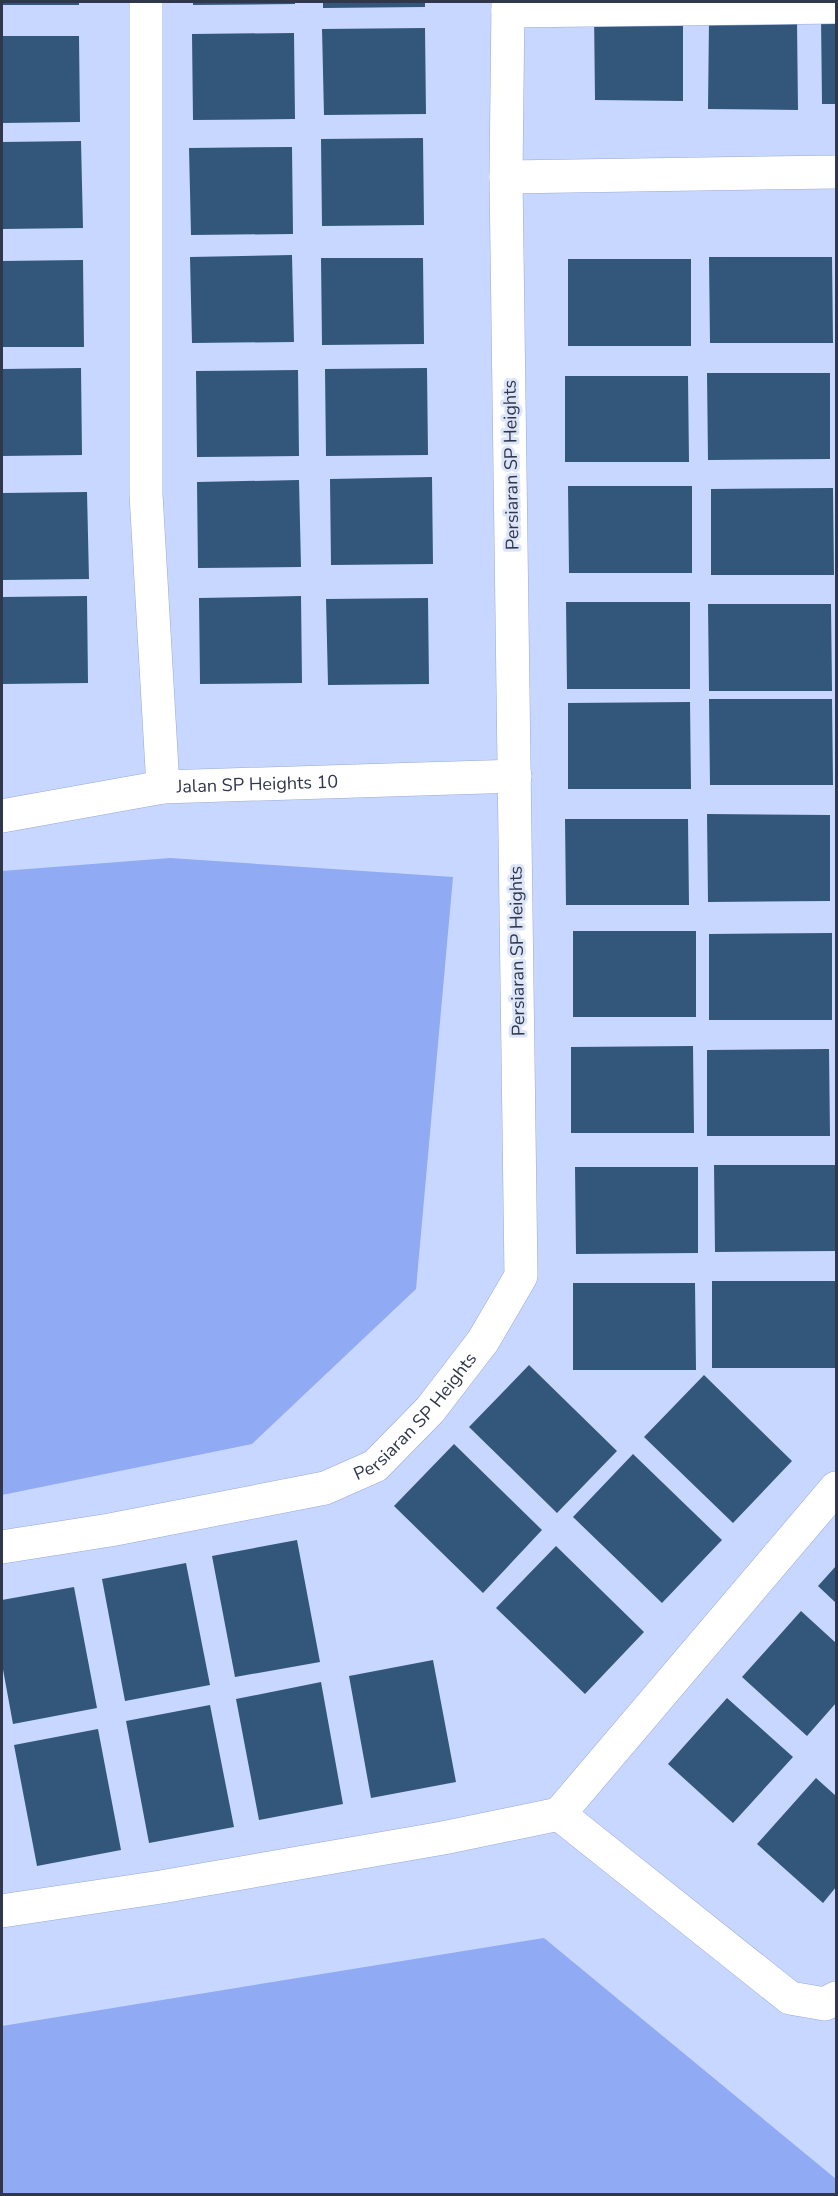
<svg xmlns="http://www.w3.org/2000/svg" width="838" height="2196" viewBox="0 0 838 2196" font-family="'Nunito Sans',sans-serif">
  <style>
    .green { fill: #90aaf4 }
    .building { fill: #32577a }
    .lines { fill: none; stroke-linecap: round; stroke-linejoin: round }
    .minor-casing { stroke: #97a9d8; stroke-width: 34 }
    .minor { stroke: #fff; stroke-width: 33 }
    .labels { text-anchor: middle; stroke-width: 6; stroke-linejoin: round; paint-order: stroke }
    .street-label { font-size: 18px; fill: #30374b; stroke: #dde5f9 }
  </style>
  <rect width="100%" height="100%" fill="#c8d7ff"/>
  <path class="green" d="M170 858 453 877 416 1289 252 1444 2 1495V871Z
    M544 1938 836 2179V2194H2V2026Z"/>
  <path class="building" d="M2 2H79V5H2Z
    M193 2H295V4L193 5Z
    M323 2H425V7L323 8Z
    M594 12H683V101L595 100Z
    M821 16H836V104H822Z
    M709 21H797L798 110 708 109Z
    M425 28 426 114 324 115 322 29Z
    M294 33 295 119 193 120 192 34Z
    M2 36H79L80 122 2 123Z
    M423 138 424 225 322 226 321 139Z
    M81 141 83 228 2 229V142Z
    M292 147 293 234 191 235 189 148Z
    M292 255 294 342 192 343 190 257Z
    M709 257H832L833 343H710Z
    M321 258H423L424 344 322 345Z
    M568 259H691V346H568Z
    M83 260 84 347H2V261Z
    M81 368 82 455 2 456V369Z
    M427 368 428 455 326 456 325 369Z
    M298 370 299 456 197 457 196 371Z
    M707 373H830V459L708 460Z
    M565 376H688L689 462H565Z
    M432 477 433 564 331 565 330 479Z
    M299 480 301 567 198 568 197 482Z
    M568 486H692V573H569Z
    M833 488 834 575H711V489Z
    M87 492 89 579 2 580V493Z
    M87 596 88 683 2 684V597Z
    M301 596 302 683 200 684 199 598Z
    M428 598 429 684 328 685 326 599Z
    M566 602H690V689H567Z
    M708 604H831L832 691H709Z
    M709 699H832L833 785H710Z
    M690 702 691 789H568V703Z
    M707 814 830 815V901L708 902Z
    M565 819H688L689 905H566Z
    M573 931H696V1017H573Z
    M832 933V1020H709V934Z
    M693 1046 694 1133H571V1047Z
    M829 1049 830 1136H707V1050Z
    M714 1165H836V1251L715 1252Z
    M575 1167H698V1253L576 1254Z
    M712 1281H835V1368H712Z
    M573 1283H695L696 1370H573Z
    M529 1365 617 1451 557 1513 469 1427Z
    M704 1375 792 1461 733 1523 644 1437Z
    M454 1444 542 1530 483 1593 394 1506Z
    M633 1454 722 1540 662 1603 573 1517Z
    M297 1540 320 1662 235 1677 212 1556Z
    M556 1546 644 1632 585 1694 496 1608Z
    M186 1563 210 1685 125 1701 102 1579Z
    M836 1566V1603L818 1586Z
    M74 1587 97 1708 13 1724 2 1664V1600Z
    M801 1611 836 1643V1703L807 1736 742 1677Z
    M433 1660 456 1782 371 1798 349 1676Z
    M321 1682 343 1804 259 1820 236 1699Z
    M727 1698 793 1757 733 1823 668 1764Z
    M210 1705 234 1827 149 1843 126 1721Z
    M98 1729 121 1850 37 1866 14 1745Z
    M816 1778 836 1796V1887L823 1903 757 1844Z"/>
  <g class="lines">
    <g class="minor-casing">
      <g id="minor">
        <path d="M146 2V494L163 787"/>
        <path d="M508 11 836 7"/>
        <path d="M506 177 836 172"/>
        <path id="s1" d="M2 816 163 787 515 776"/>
        <path id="s2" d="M2 1547 110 1530 325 1488 375 1466 430 1410 483 1341 521 1276 506 177 508 2"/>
        <path d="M559 1814 790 1998 825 2004 836 1998"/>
        <path d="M2 1911 161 1887 443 1838 559 1814 836 1488"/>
      </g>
    </g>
    <use href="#minor" class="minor"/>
  </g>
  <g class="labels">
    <g class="street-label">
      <text transform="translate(511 465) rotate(-91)" y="6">Persiaran SP Heights</text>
      <text dy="6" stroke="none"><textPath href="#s1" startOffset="258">Jalan SP Heights 10</textPath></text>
      <text transform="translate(517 951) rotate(-91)" y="6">Persiaran SP Heights</text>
      <text dy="6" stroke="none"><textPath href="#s2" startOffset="446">Persiaran SP Heights</textPath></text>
    </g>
  </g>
  <rect width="838" height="2196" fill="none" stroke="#30374b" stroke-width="6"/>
</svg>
